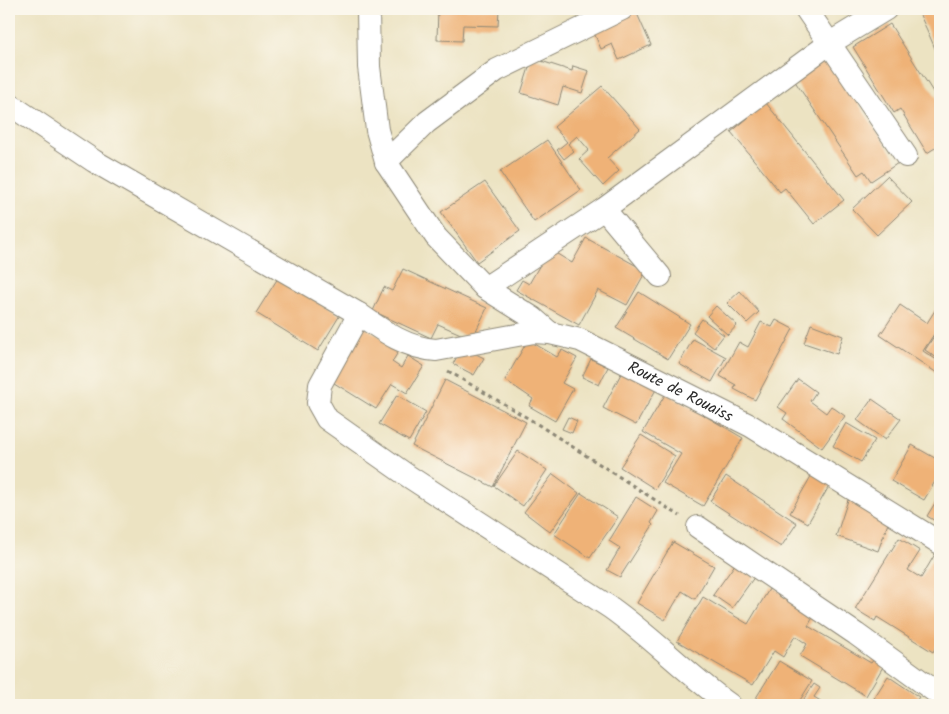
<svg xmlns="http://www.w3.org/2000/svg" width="949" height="714" viewBox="0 0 949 714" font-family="Kalam,sans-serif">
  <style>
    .building { fill: #efb277 }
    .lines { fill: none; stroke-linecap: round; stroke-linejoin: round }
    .minor-casing { stroke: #8c8776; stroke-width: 24 }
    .path { stroke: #8c8776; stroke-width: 3; stroke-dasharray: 4 4; stroke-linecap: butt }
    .minor { stroke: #fff; stroke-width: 22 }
    .labels { text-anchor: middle; stroke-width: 5; stroke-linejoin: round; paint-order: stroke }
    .street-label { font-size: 16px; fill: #2b2b2b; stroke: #fbf7ec }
  </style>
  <rect width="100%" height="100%" fill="#fbf7ec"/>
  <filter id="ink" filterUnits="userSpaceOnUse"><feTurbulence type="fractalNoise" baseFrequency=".02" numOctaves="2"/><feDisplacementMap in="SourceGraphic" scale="10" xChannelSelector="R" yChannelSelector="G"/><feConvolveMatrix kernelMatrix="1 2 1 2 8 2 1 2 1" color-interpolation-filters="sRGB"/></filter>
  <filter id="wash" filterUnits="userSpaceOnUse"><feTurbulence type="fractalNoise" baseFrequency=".0096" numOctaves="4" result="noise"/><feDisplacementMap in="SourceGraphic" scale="20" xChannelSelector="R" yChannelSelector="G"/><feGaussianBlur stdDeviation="1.12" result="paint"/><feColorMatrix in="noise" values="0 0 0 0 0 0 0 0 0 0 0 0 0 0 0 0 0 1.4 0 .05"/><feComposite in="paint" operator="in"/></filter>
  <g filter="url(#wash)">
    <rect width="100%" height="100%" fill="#ece3c2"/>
    <g id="blocks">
      <path class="building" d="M383 9H421V10L383 15Z
        M438 9H499L498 26 463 25 462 41 437 40Z
        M635 9 651 45 619 60 612 44 601 49 592 28Z
        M917 9H940V60L927 30Z
        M890 24 940 103V145L927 153 900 109 894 113 853 47Z
        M532 58 572 71 573 66 589 71 582 93 563 87 558 105 521 93Z
        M828 58 898 163 871 181 864 171 858 175 794 80Z
        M602 86 640 129 607 158 619 171 603 186 579 159 589 150 577 136 568 144 574 151 564 159 557 150 567 142 554 127Z
        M766 103 844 200 814 224 785 188 780 192 731 132Z
        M547 140 581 190 534 222 500 172Z
        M887 176 912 202 877 235 852 209Z
        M485 182 520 231 477 262 441 212Z
        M586 238 646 271 627 305 598 290 579 325 516 290 522 280 529 284 549 249 572 263Z
        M403 269 487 308 472 339 438 324 431 338 373 311 384 287 392 291Z
        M278 278 340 315 318 351 256 313Z
        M740 291 759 312 747 323 727 303Z
        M639 292 690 324 668 359 616 328Z
        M939 304 940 325 923 351 940 362V375L880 335 900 305 927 323Z
        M716 306 737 325 728 335 707 316Z
        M702 319 724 335 714 348 693 332Z
        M776 320 793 329 755 400 734 389 736 385 720 376 739 342 748 347 761 322 772 327Z
        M360 324 400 349 392 362 401 368 408 356 424 366 407 393 392 384 376 409 326 378Z
        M811 324 843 336 837 354 804 343Z
        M940 327V360L925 350Z
        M693 339 726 357 712 382 679 364Z
        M528 340 557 357 562 350 577 358 562 383 573 389 555 421 529 406 533 399 505 380Z
        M462 347 484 358 474 375 453 364Z
        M591 359 608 367 599 385 582 377Z
        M624 368 658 386 636 425 603 408Z
        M798 379 816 392 810 401 826 413 831 406 845 416 822 448 783 419 787 413 778 407Z
        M445 380 526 422 493 487 412 446Z
        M666 393 743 438 703 506 663 483 681 454 643 432Z
        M397 395 426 412 409 441 379 424Z
        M872 399 901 419 885 440 857 420Z
        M568 417 577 421 572 433 562 429Z
        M846 423 875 440 861 462 833 446Z
        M641 435 675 456 655 489 620 467Z
        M912 445 940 461V473L924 500 891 481Z
        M518 451 547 470 523 506 494 486Z
        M814 471 832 481 808 523 790 513Z
        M553 474 579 493 550 532 524 512Z
        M726 476 797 523 781 547 710 501Z
        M581 493 618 517 590 558 554 534Z
        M940 495V524L927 516Z
        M636 497 658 511 651 523 653 525 620 577 607 570 620 548 609 541Z
        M848 500 891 515 878 551 836 536Z
        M899 538 920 551 908 570 921 578 938 549 940 551V645L938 643 933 652 877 617 875 621 855 609Z
        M673 542 714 566 695 599 682 591 665 620 637 603Z
        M736 563 755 576 732 608 713 595Z
        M771 586 816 612 808 626 871 663 874 659 884 665 866 696 800 656 807 644 795 636 783 657 774 651 753 685 677 641 703 597 748 624Z
        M779 661 812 681 797 705H761L754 701Z
        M888 676 919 697 913 705H885L874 698Z
        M814 684 820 688 814 697 827 705H800Z"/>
    </g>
  </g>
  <g filter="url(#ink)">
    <use href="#blocks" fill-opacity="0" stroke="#8c8776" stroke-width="1"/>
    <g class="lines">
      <g class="minor-casing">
        <g id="minor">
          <path d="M368 9 369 67 377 130 386 162 436 237 485 288 533 318 550 333"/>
          <path d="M806 9 906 156"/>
          <path id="s1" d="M9 104 94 161 359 314C383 331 406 348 436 350L534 332 550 333 580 340 751 426 940 543"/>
          <path d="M386 162 427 122 497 70 622 9"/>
          <path d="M604 209 660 276"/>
          <path d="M485 288 604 209 830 43 886 9"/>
          <path d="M359 314 320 385 318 403 327 419 408 476 611 608C653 638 688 675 730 705"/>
          <path d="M698 527 856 634 940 695"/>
        </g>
      </g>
      <path class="path" d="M448 371 531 420 680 516"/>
      <use href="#minor" class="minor"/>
    </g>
  </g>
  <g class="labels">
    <g class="street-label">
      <text dy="6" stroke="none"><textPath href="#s1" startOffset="754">Route de Rouaiss</textPath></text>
    </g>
  </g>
  <rect width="949" height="714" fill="none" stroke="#fbf7ec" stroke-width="30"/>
</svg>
